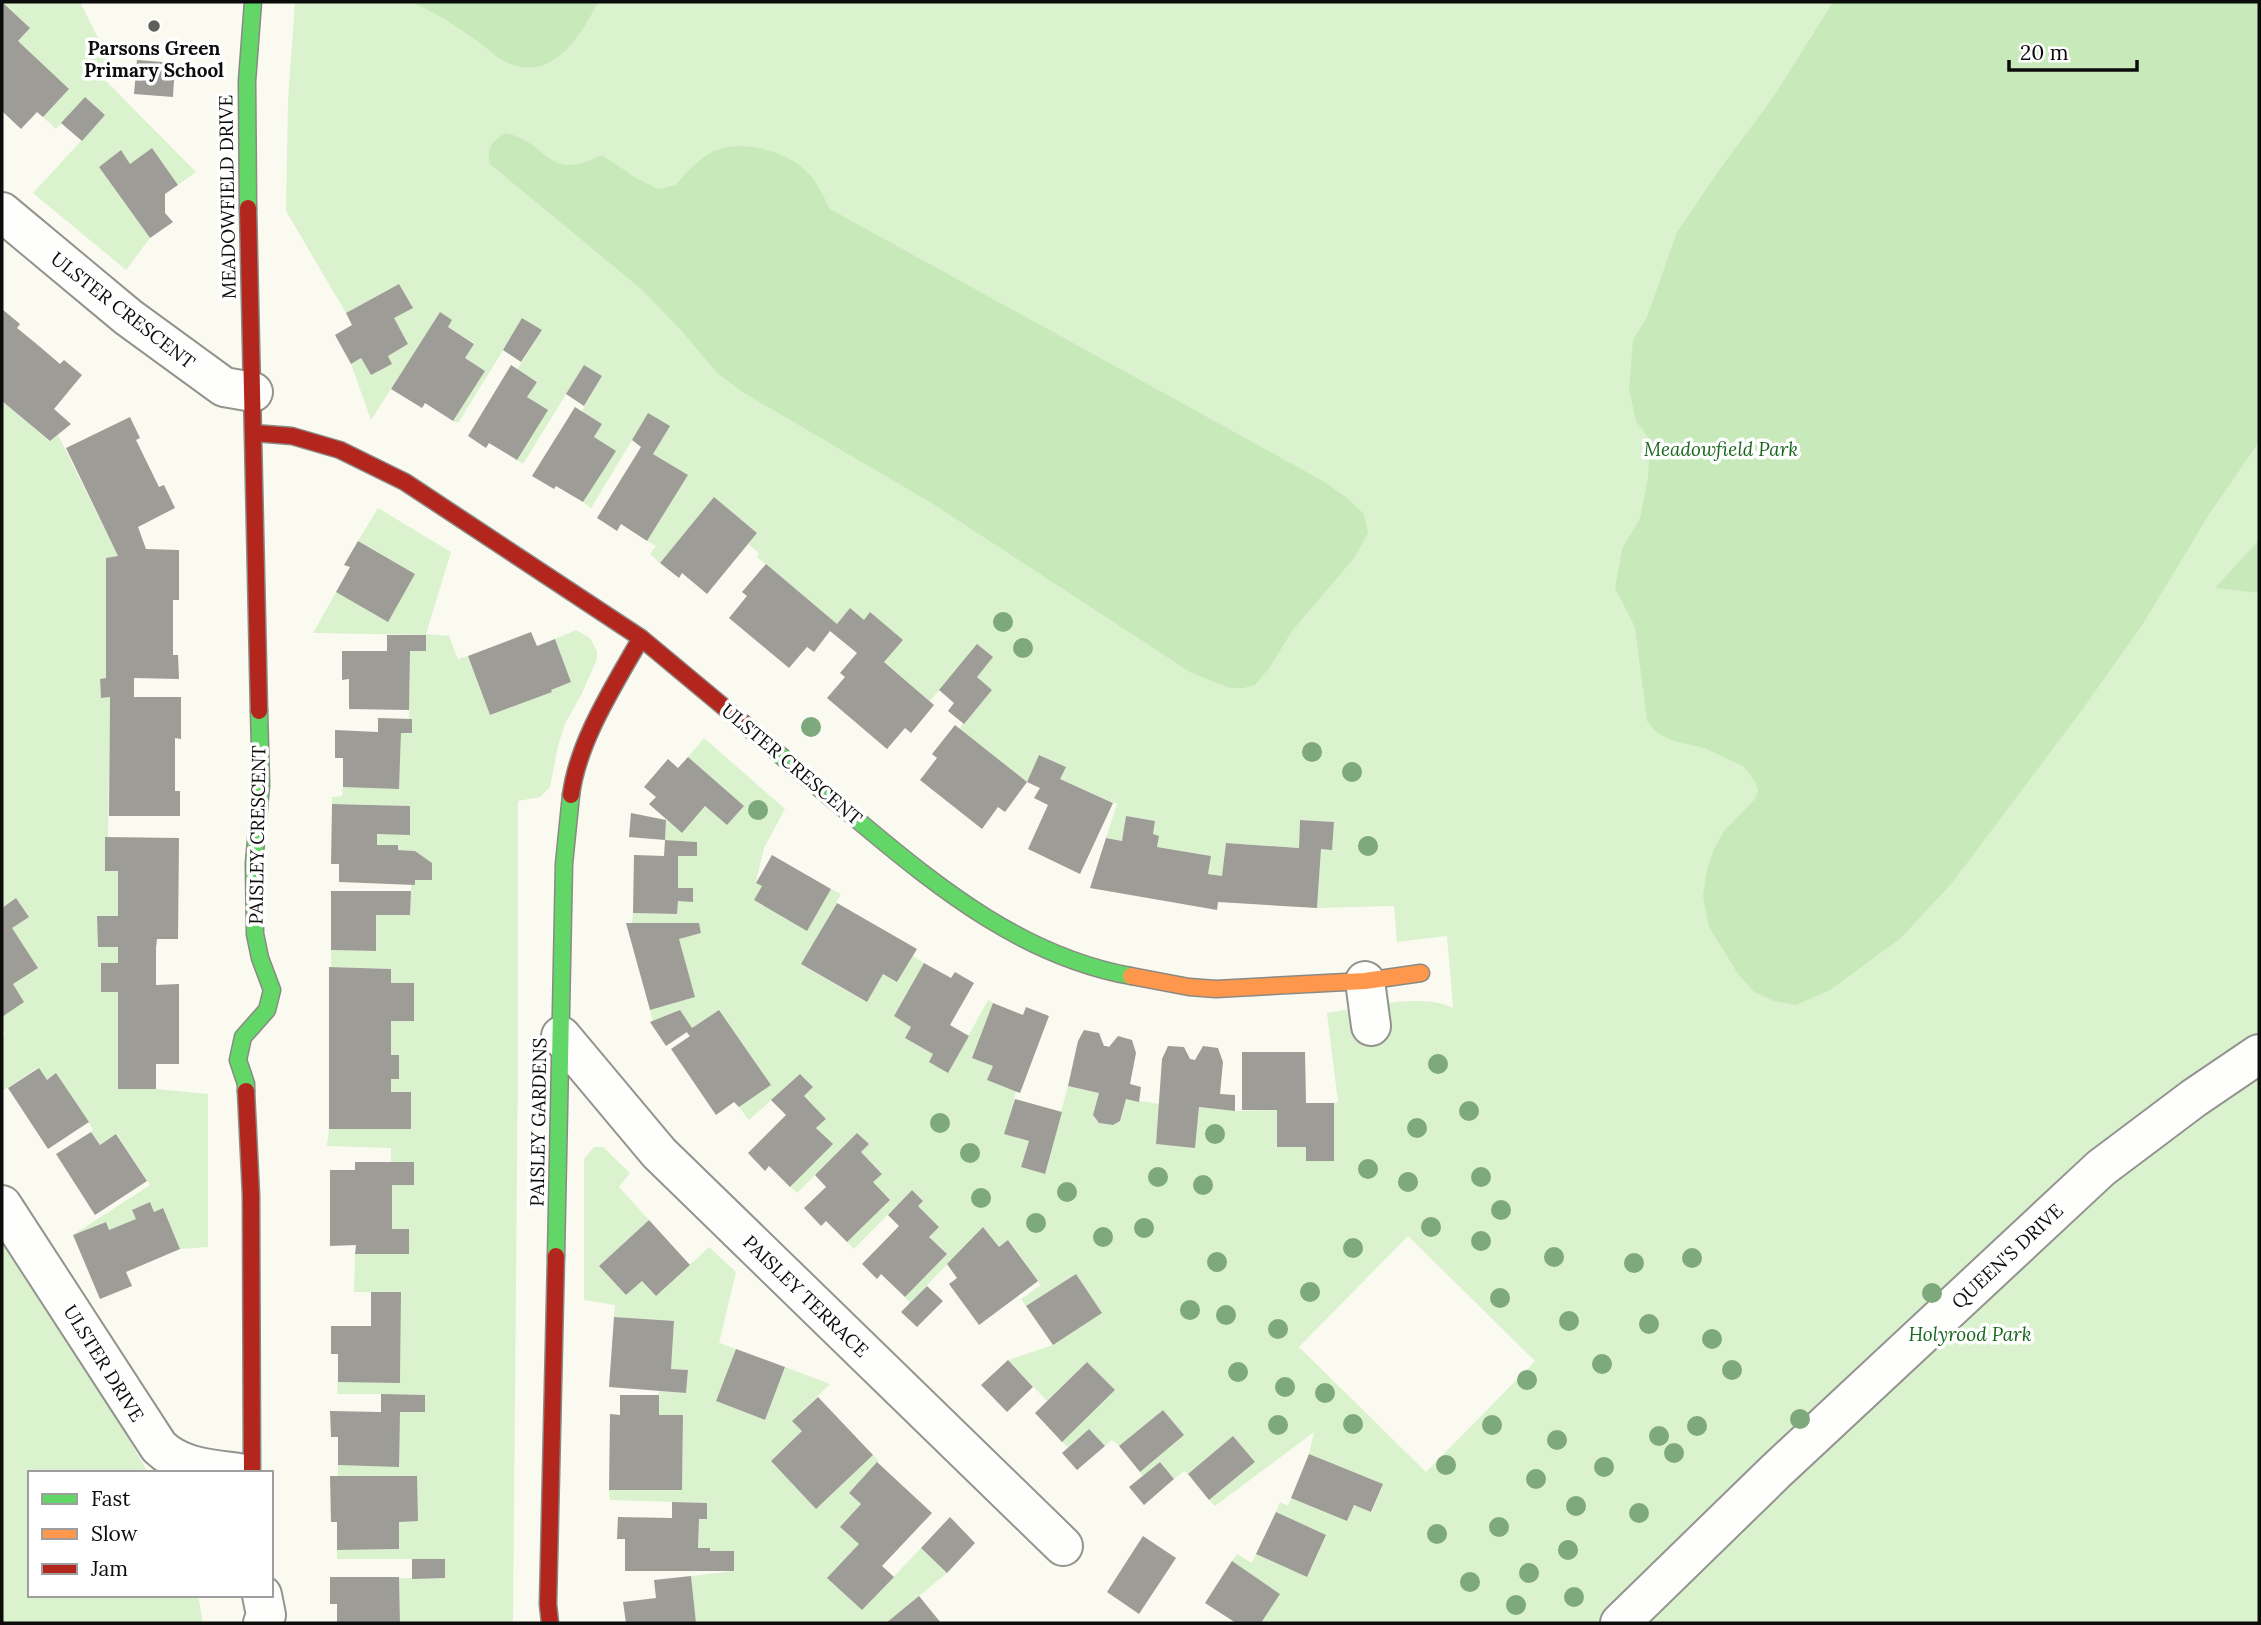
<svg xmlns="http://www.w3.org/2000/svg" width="2261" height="1625" viewBox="0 0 2261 1625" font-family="Lora,serif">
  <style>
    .green { fill: #dbf2ce; fill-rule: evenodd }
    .forest { fill: #c8eabb }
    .building { fill: #9d9c96 }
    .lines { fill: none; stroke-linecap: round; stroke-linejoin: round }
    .street-casing { stroke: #93938f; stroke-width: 42 }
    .fast-casing { stroke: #8a8a85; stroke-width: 19 }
    .slow-casing { stroke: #8a8a85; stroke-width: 19 }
    .jam-casing { stroke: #8a8a85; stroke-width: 19 }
    .street { stroke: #fefefd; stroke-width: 38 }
    .fast { stroke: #63d668; stroke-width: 16 }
    .slow { stroke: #ff974d; stroke-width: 16 }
    .jam { stroke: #b3261e; stroke-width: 16 }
    .tree { fill: #7ea97c }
    .poi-dot { fill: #5f5f5c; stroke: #fff; stroke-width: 2.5 }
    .labels { text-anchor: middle; stroke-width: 7; stroke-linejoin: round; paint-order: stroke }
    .poi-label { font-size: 19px; font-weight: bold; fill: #0c0c0c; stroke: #fff }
    .street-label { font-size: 19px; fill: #0c0c0c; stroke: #fff }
    .park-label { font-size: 19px; font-style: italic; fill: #19671d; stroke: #fff }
  </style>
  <rect width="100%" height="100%" fill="#fafaf0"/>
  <path class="green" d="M2 2H80L112 66 102 77 196 172 178 185 152 148 130 164 121 150 99 167 150 238 126 270 33 193 105 115 85 97 56 129 43 117 68 88 18 41 30 28Z
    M295 2H2259V1623H1261L1280 1594 1232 1561 1237 1554 1252 1563 1256 1554 1307 1577 1326 1536 1276 1512 1280 1502 1288 1506 1291 1498 1347 1521 1354 1505 1372 1512 1383 1484 1309 1454 1314 1432 1215 1506 1209 1500 1255 1462 1233 1436 1188 1474 1184 1471 1174 1479 1160 1462 1143 1476 1140 1472 1184 1435 1163 1410 1119 1446 1112 1440 1105 1446 1089 1429 1068 1447 1062 1442 1115 1390 1087 1362 1047 1401 1008 1360 1053 1345 1102 1313 1076 1274 1026 1306 1021 1299 1041 1285 1009 1240 999 1247 983 1227 910 1303 905 1297 947 1254 929 1237 939 1227 918 1206 923 1201 912 1190 854 1249 847 1242 890 1200 873 1182 882 1173 861 1152 868 1144 857 1133 797 1193 790 1187 832 1144 817 1128 826 1119 804 1096 813 1087 800 1075 749 1120 739 1107 771 1085 719 1010 692 1028 680 1010 653 1022 650 1010 695 997 679 939 701 933 699 923H632L633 913 677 914 678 901H693V888H678V856L697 842 665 840 666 820 682 833 705 806 727 825 743 807 688 757 704 738 785 809 764 848 756 882 762 886 754 900 807 930 831 889 841 894 802 965 866 1002 883 974 897 982 913 956 924 963 894 1016 911 1027 905 1038 933 1054 948 1073 988 1000 993 1003 973 1058 993 1066 988 1080 1016 1091 1005 1134 1029 1141 1021 1167 1044 1174 1068 1086 1099 1093 1093 1115 1099 1123 1113 1125 1120 1121 1126 1099 1160 1104 1156 1144 1195 1147 1199 1107 1235 1111 1277 1110V1147H1306V1161H1334V1103L1338 1102 1327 1013C1361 1008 1423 992 1453 1008L1447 936 1397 942 1394 906 1317 908 1321 849H1332L1334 822 1300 820 1299 848 1226 843 1222 876 1208 874 1211 856 1157 847 1159 836 1153 834 1155 821 1126 816 1122 841 1106 838 1117 804 1060 779 1065 767 1040 755 1027 782 959 729 992 690 977 677 992 657 977 645 930 701 884 662 903 640 864 620 850 609 837 624 757 557 759 553 748 544 757 533 714 498 660 563 650 554 656 546 647 541 688 475 653 454 648 414 591 508 583 502 615 451 594 437 602 424 582 411 602 376 584 365 523 464 517 460 547 410 527 397 537 381 517 370 542 330 523 318 458 423 453 421 485 371 465 358 474 343 448 327 451 320 440 312 371 420 351 364 361 358 371 375 392 364 388 356 408 344 394 318 412 307 399 284 346 313 286 211 288 100ZM1408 1236 1535 1361 1426 1472 1299 1347Z
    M2 401 49 441 58 435 118 556 106 559V678L100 679 101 698 110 697 108 837 105 838V870L118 871V916L97 917 98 947H118V963H101V991L118 992V1089H156L208 1094V1247L180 1249 163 1208 154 1212 150 1202 132 1210 136 1219 109 1230 105 1222 73 1235 150 1185 117 1134 100 1145 91 1132 93 1129 56 1074 47 1080 38 1068 2 1091V1036L5 1033 2 1028V1017L24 1002 13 984 12 928 29 917 16 898 2 908Z
    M378 508 451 552 426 634 449 636 458 659 468 656 490 715 571 682 555 639 576 630 590 638 597 651V659L582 693 565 724 558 746 550 787 540 797 518 801V1057L513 1623H400L399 1578H445V1559H337V1550L399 1549V1522L338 1476V1465L399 1466 381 1394H337L338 1382H400L401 1293 354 1292 355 1254 392 1229 391 1148 327 1146 329 1129H411V1092H391V1079H399V1055H391V969L331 967V950L376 951V915H410L411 884 415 880H432V864L415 851 398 850 377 845V834L410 806 332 804V797L342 796 343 787 399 788 401 733 412 732V719H409V710L410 651H426V635L313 633 336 592 415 574 358 541Z
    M594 1147H603L630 1173 619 1187 649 1220 599 1266 626 1295 642 1281 656 1296 709 1247 736 1272 719 1343 736 1349 716 1401 765 1420 785 1367 830 1384 793 1420 802 1431 771 1461 816 1509 873 1455 879 1461 849 1493 861 1504 840 1527 859 1544 828 1578 862 1610 921 1548 947 1573 886 1623H696L691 1576 734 1571V1551H710V1548H698L699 1519H707V1503L610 1500 609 1490H682L683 1415H659V1391L686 1393 688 1370 671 1369 674 1322 614 1317 615 1305 584 1300V1159Z
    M2 1239 108 1402 148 1473H30V1595H198L203 1623H2Z"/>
  <path class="forest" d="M410 2H598C581 36 552 84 506 62 497 58 488 49 480 43 457 27 437 12 410 2Z
    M1833 2H2259V442L2210 513 2141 627 2082 710 1952 883 1901 938 1830 990 1796 1005 1774 1001 1754 992 1738 974 1709 927 1703 896 1707 869 1714 849 1724 831 1754 800 1758 791 1756 783 1743 766 1704 748 1674 741 1657 733 1647 721 1635 627 1615 588 1622 549 1640 518 1648 478 1650 440 1636 421 1629 389 1633 340 1647 317 1677 232 1722 166 1772 99Z
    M506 133C552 144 545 183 602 155L636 178 658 189 676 185C686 172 705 152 722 148 753 142 790 152 811 176 819 186 824 198 830 209L1323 481 1347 498 1364 514 1368 533 1355 557 1292 631 1270 667 1255 685 1244 688H1229L1190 672 933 504 744 393 717 373 679 328 641 289 490 164C486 149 492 140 506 133Z
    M2259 540V593L2215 588Z"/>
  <path class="building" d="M2 2 30 28 18 41 69 89 43 117 37 112 21 129 2 111Z
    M137 60 175 63 173 97 134 94Z
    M85 97 105 115 82 141 61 123Z
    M152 148 178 185 165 194V213L173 222 150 238 99 167 121 150 130 164Z
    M399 284 413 308 394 318 408 344 388 356 392 364 371 375 361 358 351 364 335 335 352 325 346 313Z
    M2 309 20 324 17 328 39 346 60 364 64 360 82 375 54 409 71 424 50 441 2 401Z
    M440 312 452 320 448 327 474 344 465 358 485 371 453 421 425 403 422 408 391 389Z
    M522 318 542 330 521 362 503 350Z
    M511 365 537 382 527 397 548 410 517 460 489 443 486 448 468 436Z
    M584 365 602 376 584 406 566 394Z
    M575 407 602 424 594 437 616 451 583 502 556 486 554 489 532 476Z
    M648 413 670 426 653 454 688 475 647 541 621 524 617 531 597 518 641 447 632 440Z
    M130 417 140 438 136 440 159 487 164 485 175 508 138 527 146 549 179 550V600H173V655H178L179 679 134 678V697H181V739L175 738V791H180V816H109L110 697 101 698 100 679 106 678V558L118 556 66 448Z
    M714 497 757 533 707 594 682 573 679 578 660 563Z
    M358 541 415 574 388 622 336 592 350 567 344 565Z
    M766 564 837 624 850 608 864 620 870 612 903 640 884 662 934 705 911 733 905 728 887 749 827 698 845 677 840 673 857 653 830 631 814 652 807 647 789 668 729 618 747 596 742 592Z
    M531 632 537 646 555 639 571 682 551 690 552 692 490 715 468 656Z
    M387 635H426V651H410L409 710 349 709V679L342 680V651H387Z
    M977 644 993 657 977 677 992 690 964 724 948 711 954 703 939 690Z
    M378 718 412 719V733H401L399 789 343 787V758H335V730L378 732Z
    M955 725 1027 782 1039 755 1066 767 1060 779 1113 803 1080 874 1028 849 1048 805 1034 798 1040 788 1027 782 1005 812 998 807 982 829 920 780 937 758 932 754Z
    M688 757 744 806 727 825 705 806 682 833 649 804 656 797 644 787 668 759 678 768Z
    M332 804 410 806V835L377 834V845H398V850L415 851 432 863V880H415V885L339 882V864H331Z
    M631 813 666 820 665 840 629 837Z
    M1126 816 1155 821 1153 834 1159 836 1157 847 1211 856 1208 874 1222 876 1226 843 1299 848 1300 820 1334 822 1332 850 1321 849 1317 908 1218 902 1217 910 1090 888 1106 838 1122 841Z
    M105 837 179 838 178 939H157L156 948V985L179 984V1064H156V1089H118V992H101V963H118V947H98L97 916H118V871H105Z
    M665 840 697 842V856H678V888H693V902L678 901 677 914 633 913 634 855 664 856Z
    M772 855 831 889 807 931 754 900 762 886 756 883Z
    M331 891H411L410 915H376V951L331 950Z
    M16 898 29 917 12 928 38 968 13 984 24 1002 2 1017V908Z
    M837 903 917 949 897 982 883 974 867 1002 801 964Z
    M626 923H699L701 933 679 939 695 997 650 1010Z
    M924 963 951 978 955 972 974 983 950 1025 969 1036 948 1073 929 1062 933 1054 905 1038 911 1027 894 1016Z
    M329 967 391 969V983H414V1021H391V1055H399V1079H391V1092H411V1129H329Z
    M993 1003 1023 1015 1026 1007 1049 1016 1020 1093 987 1080 993 1066 972 1058Z
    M680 1010 692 1028 719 1010 771 1085 739 1107 734 1102 716 1115 671 1049 690 1036 688 1034 687 1032 666 1046 650 1022Z
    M1084 1030 1099 1033 1104 1046H1106L1109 1047 1118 1036 1132 1040 1136 1053 1130 1084 1141 1087 1139 1102 1126 1099 1120 1121 1113 1125 1099 1123 1093 1115 1099 1093 1068 1086 1078 1041Z
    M1168 1046 1184 1047 1190 1059 1195 1060 1203 1046 1218 1048 1223 1062 1220 1094 1235 1095V1111L1199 1107 1195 1148 1156 1144 1162 1059Z
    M1242 1052H1305L1306 1103H1334V1161H1306V1147H1277V1110H1242Z
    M39 1068 47 1080 56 1073 89 1122 48 1149 8 1088Z
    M800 1074 813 1087 804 1096 826 1119 816 1128 833 1144 790 1187 769 1166 765 1171 748 1153 786 1115 771 1100Z
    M1015 1099 1062 1112 1045 1174 1021 1167 1029 1141 1004 1134Z
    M91 1132 100 1145 116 1134 147 1181 95 1215 56 1154Z
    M857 1133 869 1144 861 1152 882 1174 873 1182 890 1200 847 1242 826 1221 821 1226 804 1208 826 1187 815 1175Z
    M355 1162H414V1185H392V1229H409V1254H355L356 1245 330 1246V1170H355Z
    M912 1190 923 1201 918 1206 939 1227 929 1237 947 1254 905 1297 881 1274 877 1279 862 1264 899 1226 888 1215Z
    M150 1202 154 1212 163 1208 180 1249 126 1272 132 1286 100 1299 73 1235 106 1222 109 1230 136 1219 132 1210Z
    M649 1220 690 1265 656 1296 642 1281 626 1295 599 1266Z
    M983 1227 999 1247 1008 1240 1038 1281 979 1325 949 1284 957 1278 947 1264Z
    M1076 1274 1102 1313 1053 1345 1026 1306Z
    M927 1286 943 1301 917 1327 901 1312Z
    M371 1292H401L400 1383 338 1382V1354H331V1326H371Z
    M614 1317 674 1321 671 1369 688 1370 686 1393 609 1387Z
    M736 1349 785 1367 765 1420 716 1401Z
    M1008 1360 1033 1387 1007 1412 981 1385Z
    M1087 1362 1115 1390 1062 1442 1035 1413Z
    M381 1394 425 1395V1412H400L399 1467 338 1465V1437H331L330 1411 381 1412Z
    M620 1395H659V1415H683L682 1490H609L610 1414 620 1415Z
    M818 1397 873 1455 816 1509 771 1461 802 1431 792 1421Z
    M1163 1410 1184 1435 1140 1472 1119 1446Z
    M1089 1429 1105 1446 1077 1470 1062 1453Z
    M1233 1436 1255 1462 1209 1500 1188 1474Z
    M1309 1454 1383 1484 1371 1512 1354 1505 1347 1521 1291 1498Z
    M877 1462 932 1513 882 1566 894 1577 862 1610 827 1578 859 1544 840 1527 861 1504 849 1493Z
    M1160 1462 1174 1479 1144 1505 1129 1487Z
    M330 1476H417L418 1521 399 1522V1549L337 1550V1522H331Z
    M672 1502 707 1503V1519H699L698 1548H710V1551H734V1571H625V1539H617L618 1517 672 1518Z
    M1276 1512 1326 1535 1307 1577 1256 1554Z
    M950 1517 975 1543 947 1573 921 1548Z
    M1143 1536 1176 1558 1139 1614 1107 1592Z
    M412 1559H445V1578L412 1579Z
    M1232 1561 1280 1594 1261 1623H1236L1205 1603Z
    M691 1576 696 1623H626L623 1602 656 1598 654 1580Z
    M330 1577H399L400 1623H337V1604H330Z
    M919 1596 941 1623H886Z"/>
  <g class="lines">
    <g class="street-casing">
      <path id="street" d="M2 212 128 317 224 387 253 392
        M1365 981 1371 1026
        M561 1036 659 1153 1063 1546
        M2 1205 159 1447C181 1468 209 1469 239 1473
        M262 1595 266 1615 263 1623
        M1620 1623 1776 1471 2101 1168 2194 1098 2259 1054"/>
    </g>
    <g class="fast-casing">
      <path id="fast" d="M248 208 247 81 253 2
        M743 723C782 757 821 790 861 823 941 890 1025 957 1131 976
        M246 1091V1084L238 1060 243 1037 267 1010 272 990 260 958 255 934 254 863 261 785 259 711
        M556 1256 564 864 571 795"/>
    </g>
    <g class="slow-casing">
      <path id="slow" d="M1131 976 1189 987 1216 989 1365 981 1421 973"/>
    </g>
    <g class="jam-casing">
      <path id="jam" d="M248 208 259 711
        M253 433 292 436 340 450 405 482 641 638 743 723
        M571 795C578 741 614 686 641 638
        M246 1091 251 1195 252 1473
        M550 1623 548 1604 556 1256"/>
    </g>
    <use href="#street" class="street"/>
    <use href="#fast" class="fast"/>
    <use href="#slow" class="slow"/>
    <use href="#jam" class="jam"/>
  </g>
  <g class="tree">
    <circle cx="1003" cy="622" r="10"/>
    <circle cx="1023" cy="648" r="10"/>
    <circle cx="811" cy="727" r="10"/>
    <circle cx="1312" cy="752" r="10"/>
    <circle cx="1352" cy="772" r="10"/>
    <circle cx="758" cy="810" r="10"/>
    <circle cx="1368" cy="846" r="10"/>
    <circle cx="1438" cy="1064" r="10"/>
    <circle cx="1469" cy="1111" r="10"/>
    <circle cx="940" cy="1123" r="10"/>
    <circle cx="1417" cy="1128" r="10"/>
    <circle cx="1215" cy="1134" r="10"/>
    <circle cx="970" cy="1153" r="10"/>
    <circle cx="1368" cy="1169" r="10"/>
    <circle cx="1158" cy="1177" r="10"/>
    <circle cx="1481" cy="1177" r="10"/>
    <circle cx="1408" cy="1182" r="10"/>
    <circle cx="1203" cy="1185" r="10"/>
    <circle cx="1067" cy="1192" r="10"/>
    <circle cx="981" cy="1198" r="10"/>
    <circle cx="1501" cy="1210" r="10"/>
    <circle cx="1036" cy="1223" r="10"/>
    <circle cx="1431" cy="1227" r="10"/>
    <circle cx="1144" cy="1228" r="10"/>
    <circle cx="1103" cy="1237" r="10"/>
    <circle cx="1481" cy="1241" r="10"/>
    <circle cx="1353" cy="1248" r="10"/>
    <circle cx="1554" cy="1257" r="10"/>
    <circle cx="1692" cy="1258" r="10"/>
    <circle cx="1217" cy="1262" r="10"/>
    <circle cx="1634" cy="1263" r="10"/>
    <circle cx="1310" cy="1292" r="10"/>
    <circle cx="1932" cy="1293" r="10"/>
    <circle cx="1500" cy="1298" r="10"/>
    <circle cx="1190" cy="1310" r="10"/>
    <circle cx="1226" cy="1315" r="10"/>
    <circle cx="1569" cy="1321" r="10"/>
    <circle cx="1649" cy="1324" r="10"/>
    <circle cx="1278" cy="1329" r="10"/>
    <circle cx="1712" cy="1339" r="10"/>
    <circle cx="1602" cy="1364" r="10"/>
    <circle cx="1732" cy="1370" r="10"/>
    <circle cx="1238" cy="1372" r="10"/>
    <circle cx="1527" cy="1380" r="10"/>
    <circle cx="1285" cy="1387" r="10"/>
    <circle cx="1325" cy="1393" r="10"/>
    <circle cx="1800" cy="1419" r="10"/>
    <circle cx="1353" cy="1424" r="10"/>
    <circle cx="1278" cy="1425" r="10"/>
    <circle cx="1492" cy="1425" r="10"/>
    <circle cx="1697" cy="1426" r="10"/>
    <circle cx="1659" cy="1436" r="10"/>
    <circle cx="1557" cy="1440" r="10"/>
    <circle cx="1674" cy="1453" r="10"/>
    <circle cx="1446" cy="1465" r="10"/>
    <circle cx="1604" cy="1467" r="10"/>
    <circle cx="1536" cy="1479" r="10"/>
    <circle cx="1576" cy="1506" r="10"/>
    <circle cx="1639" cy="1513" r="10"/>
    <circle cx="1499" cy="1527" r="10"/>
    <circle cx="1437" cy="1534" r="10"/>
    <circle cx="1568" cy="1550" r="10"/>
    <circle cx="1529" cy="1573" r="10"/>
    <circle cx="1470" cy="1582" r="10"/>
    <circle cx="1574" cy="1597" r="10"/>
    <circle cx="1516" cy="1605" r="10"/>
  </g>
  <circle class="poi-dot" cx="154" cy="26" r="7"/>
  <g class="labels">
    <g class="poi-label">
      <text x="154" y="55">Parsons Green<tspan x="154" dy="22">Primary School</tspan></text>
    </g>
    <g class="street-label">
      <text transform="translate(227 197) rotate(-91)" y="7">MEADOWFIELD DRIVE</text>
      <text transform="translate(123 310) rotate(38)" y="7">ULSTER CRESCENT</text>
      <text transform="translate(792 764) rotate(40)" y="7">ULSTER CRESCENT</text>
      <text transform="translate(257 835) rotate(-89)" y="7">PAISLEY CRESCENT</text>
      <text transform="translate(538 1122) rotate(-89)" y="7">PAISLEY GARDENS</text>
      <text transform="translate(2007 1256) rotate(-43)" y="7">QUEEN'S DRIVE</text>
      <text transform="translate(806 1296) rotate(44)" y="7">PAISLEY TERRACE</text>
      <text transform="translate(104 1363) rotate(58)" y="7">ULSTER DRIVE</text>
    </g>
    <g class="park-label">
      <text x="1721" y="456">Meadowfield Park</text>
      <text x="1970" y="1341">Holyrood Park</text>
    </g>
  </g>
  <rect width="2261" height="1625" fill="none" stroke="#0c0c0c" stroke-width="7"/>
  <rect x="28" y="1471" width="245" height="126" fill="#ffffff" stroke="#9e9e9e" stroke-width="2"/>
  <rect x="42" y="1494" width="35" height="10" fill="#63d668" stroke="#9e9e9e" stroke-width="2"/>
  <text x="91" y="1506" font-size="21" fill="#0c0c0c">Fast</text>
  <rect x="42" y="1529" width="35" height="10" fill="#ff974d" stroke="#9e9e9e" stroke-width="2"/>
  <text x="91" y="1541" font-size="21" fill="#0c0c0c">Slow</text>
  <rect x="42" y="1564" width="35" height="10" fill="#b3261e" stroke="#9e9e9e" stroke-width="2"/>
  <text x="91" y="1576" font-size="21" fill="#0c0c0c">Jam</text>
  <path d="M2009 60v10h128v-10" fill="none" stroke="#0c0c0c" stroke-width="3.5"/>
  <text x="2020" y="60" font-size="21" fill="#0c0c0c" stroke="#ffffff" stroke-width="5" paint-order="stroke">20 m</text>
</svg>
